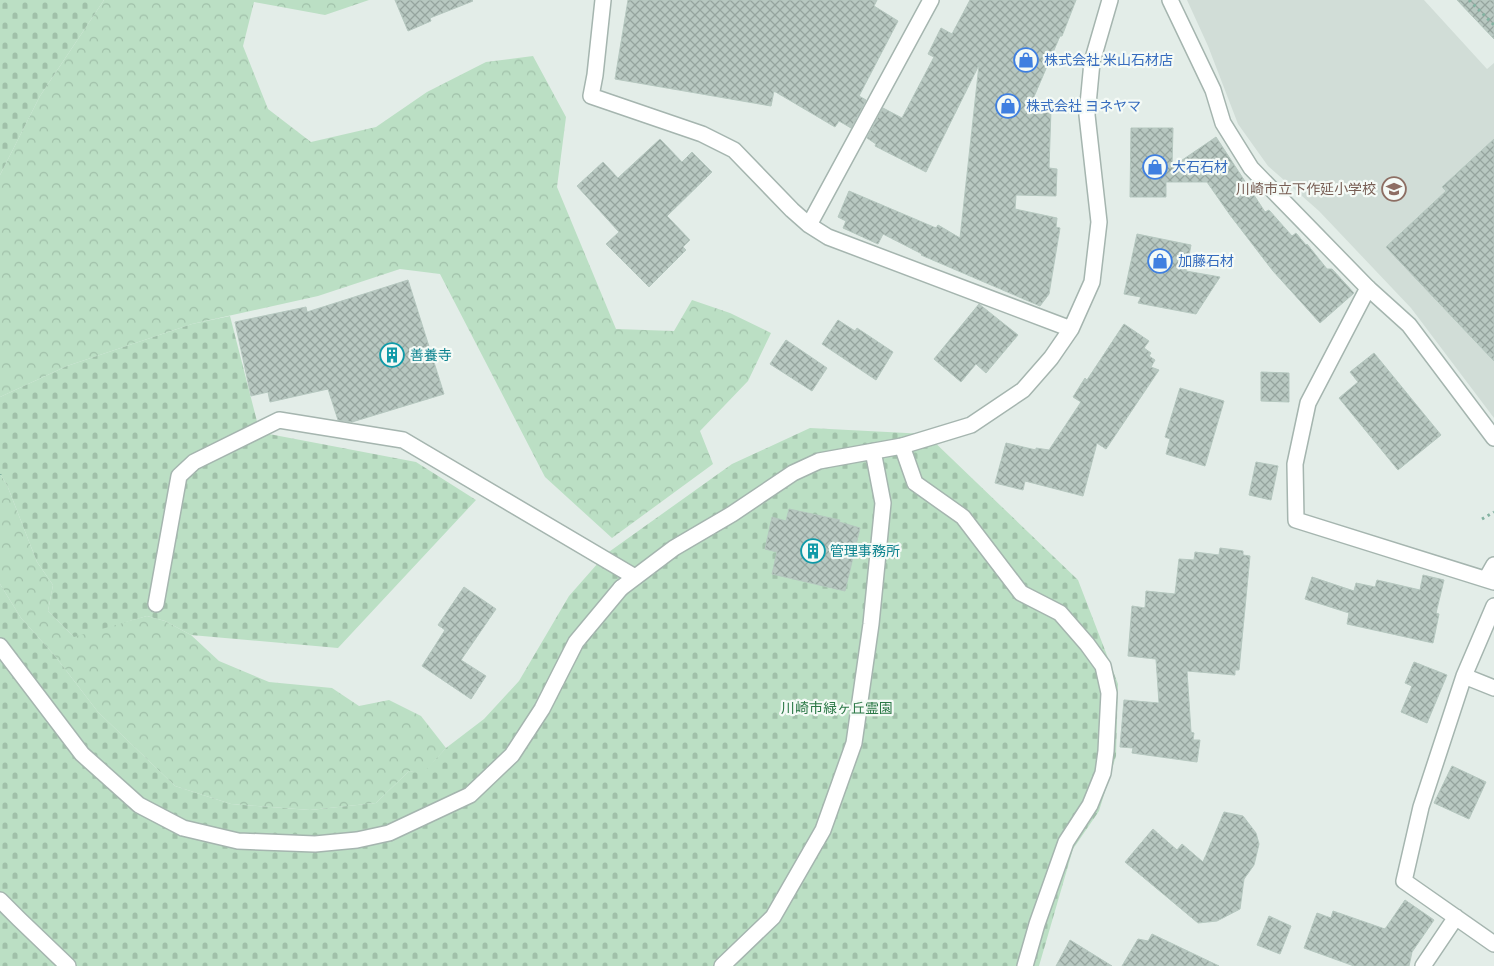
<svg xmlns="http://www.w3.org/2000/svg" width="1494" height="966" viewBox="0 0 1494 966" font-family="'Titillium Web','Noto Sans JP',sans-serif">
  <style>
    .built { fill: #d1ddd7 }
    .forest { fill: url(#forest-crowns) }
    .cemetery { fill: url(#cemetery-stones) }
    .building { fill: url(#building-cross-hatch); stroke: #b5c7bf }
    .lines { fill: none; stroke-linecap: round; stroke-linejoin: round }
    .lane-casing { stroke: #a5b5af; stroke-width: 18 }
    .street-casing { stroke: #a5b5af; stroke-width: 18 }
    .path { stroke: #83b2a1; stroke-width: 3; stroke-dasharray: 2.5 4; stroke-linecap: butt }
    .lane { stroke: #fff; stroke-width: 15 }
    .street { stroke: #fff; stroke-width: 15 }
    .labels { text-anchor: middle; stroke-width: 4.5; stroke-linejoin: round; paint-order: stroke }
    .shop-label { font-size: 14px; fill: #366cbe; stroke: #f4faf6; text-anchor: start }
    .education-label { font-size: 14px; fill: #785e54; stroke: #f4faf6; text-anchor: end }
    .culture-label { font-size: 14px; fill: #0d838f; stroke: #f4faf6; text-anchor: start }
    .park-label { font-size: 14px; fill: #2b7846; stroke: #f4faf6 }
  </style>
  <defs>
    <pattern id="forest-crowns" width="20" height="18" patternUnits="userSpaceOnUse" patternTransform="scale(1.25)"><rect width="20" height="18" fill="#bbdfc4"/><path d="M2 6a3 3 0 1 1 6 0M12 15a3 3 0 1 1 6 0" fill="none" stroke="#a0c0a9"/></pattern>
    <pattern id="cemetery-stones" width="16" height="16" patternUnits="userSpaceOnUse" patternTransform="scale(1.25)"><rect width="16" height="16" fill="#bbdfc4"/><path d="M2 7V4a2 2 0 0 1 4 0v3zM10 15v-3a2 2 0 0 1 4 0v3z" fill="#a0c0a9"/></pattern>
    <pattern id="building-cross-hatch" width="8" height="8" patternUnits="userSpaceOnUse" patternTransform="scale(1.25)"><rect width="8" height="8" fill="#b8c8c1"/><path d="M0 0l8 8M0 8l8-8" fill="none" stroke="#95a49e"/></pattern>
  </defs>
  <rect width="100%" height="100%" fill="#e3ede8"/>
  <path class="built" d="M1187 0H1424L1487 69 1494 63V418L1411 308 1319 211 1268 166 1238 124 1208 46Z"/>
  <path class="forest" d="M104 0H369L325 15 254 2 243 46 268 109 311 142 376 127 427 92 486 62 533 56 566 117 557 187 616 329 674 331 692 300 730 313 771 333 748 381 700 431 713 464 612 538 545 477 440 274 400 269 318 296 192 324 67 366 0 397V175L40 96Z
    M0 474 7 485 37 562 53 585 48 611 73 636 147 616 165 621 191 635 219 661 269 682 332 688 359 706 389 700 421 716 446 748 423 774 409 771 376 803 310 810 231 804 175 786 98 712 55 656 21 618 0 584Z"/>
  <path class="cemetery" d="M0 0H104L40 96 0 175Z
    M230 316 261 437 269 434 416 462 476 500 338 648 191 635 165 621 147 616 74 637 48 611 53 585 37 562 7 485 0 474V397L67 366 192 324Z
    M810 428 926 434 1078 580 1118 684 1116 756 1099 811 1073 849 1039 966H0V584L21 618 55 656 98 712 175 786 231 804 310 810 376 803 409 771 423 773 446 748 484 719 519 681 569 596 606 554 732 464Z"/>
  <path class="building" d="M395 0H472L473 1 430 18 431 21 408 31Z
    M628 0H877L874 6 898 21 859 96 866 100 851 128 839 121 835 127 774 91 771 106 615 79Z
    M970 0H1076L1062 36H1060L1033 99 1051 109 1049 168 1057 169 1056 196 1016 195 1015 209 1057 218 1056 227 1060 228 1049 294 1040 306 921 255 922 254 883 234 878 244 843 228 846 221 838 217 849 191 936 228 938 225 960 238 979 65 926 172 875 146 876 144 867 138 883 108 902 118 934 57 928 54 941 28 952 34Z
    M1457 0H1494V39Z
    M1131 128H1173L1172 167 1216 137 1265 212 1269 210 1292 236 1296 233 1306 245 1307 244 1327 269H1332L1354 293 1320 323 1273 271 1230 215 1207 182H1166V197H1130Z
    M660 139 682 162 692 152 712 172 667 216 690 240 683 247 686 250 649 287 606 244 619 232 577 186 603 162 618 178Z
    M1494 139V361L1386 247 1446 191 1442 187Z
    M1137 234 1191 245 1186 271 1220 277 1196 314 1138 303 1141 297 1124 294Z
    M408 280 444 394 352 422 338 420 328 389 270 402 268 392 251 396 235 322 306 307 307 312Z
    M979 304 1018 335 986 373 976 364 961 382 934 359Z
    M838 320 855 331 857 328 893 352 876 380 822 344Z
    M1124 324 1149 341 1144 348 1151 353 1149 356 1155 360 1151 367 1159 370 1106 449 1097 443 1083 496 1025 481 1023 490 995 483 1006 443 1036 450V448L1049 450 1081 402 1073 397 1085 378 1087 380Z
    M786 340 827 368 812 391 770 364Z
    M1374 353 1441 435 1398 470 1339 398 1358 382 1350 372Z
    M1261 372 1289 373V402L1261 401Z
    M1180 388 1224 401 1205 466 1166 454 1170 439 1165 437Z
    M1256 462 1278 466 1271 500 1249 495Z
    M789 509 840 520 839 522 860 528 845 591 772 574 777 552 765 549 772 517 786 521Z
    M1220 548 1243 551V555L1250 556 1239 670H1235V675L1187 671 1191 732 1194 733 1193 740H1200L1197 762 1132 753 1133 748 1120 747 1124 700 1159 703 1156 659 1128 656 1132 606 1145 608 1146 591 1175 594 1179 559 1194 560 1195 552 1219 555Z
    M1423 575 1444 580 1436 613 1439 614 1433 643 1347 624 1349 613 1305 599 1312 577 1354 591 1356 583 1375 587 1377 580 1420 590Z
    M464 587 496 609 461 660 486 676 471 699 422 666 445 630 438 625Z
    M1414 662 1447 675 1427 723 1401 712 1412 686 1405 683Z
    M1452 766 1486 782 1469 819 1434 803Z
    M1224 812 1243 816 1256 833 1259 844 1254 865 1244 879 1240 909 1217 921 1198 923 1125 862 1153 829 1177 850 1182 844 1203 862Z
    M1405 900 1434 920 1412 952 1409 966H1354L1304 948 1317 913 1331 918 1333 911 1385 929Z
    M1269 916 1291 926 1280 954 1257 945Z
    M1152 934 1219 966H1122L1138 939 1148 941Z
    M1070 940 1112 966H1056Z"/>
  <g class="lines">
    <g class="lane-casing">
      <path id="lane" d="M1368 288 1308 403 1295 464 1296 520 1494 582
        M902 446 915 483 963 517 1021 593 1060 613 1087 644 1103 666 1109 693 1106 751 1103 773 1090 805 1066 842 1037 924 1025 966
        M1486 579 1494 565
        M156 604 179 476 194 462 279 420 403 440 635 577
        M0 646 82 754 139 805 183 828 238 841 315 844 357 840 389 833 470 795 512 755 542 709 576 642 621 588"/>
    </g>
    <g class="street-casing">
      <path id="street" d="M603 0 595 75 591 96 702 134 734 150 792 210 809 225 828 237 1071 329
        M1170 0 1213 90 1223 123 1251 168 1368 288 1409 325 1494 438
        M809 225 931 0
        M621 588 674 548 732 514 793 473 819 461 902 446 971 425 1023 390 1051 358 1071 329 1092 282 1099 222 1087 115 1092 62 1110 0
        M1494 606 1464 676 1421 807 1404 881 1494 944
        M1464 676 1494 688
        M0 900 19 919 68 966
        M722 966 773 917 823 830 854 743 871 624 883 503 873 451
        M1423 966 1456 917"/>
    </g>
    <path class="path" d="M1469 0 1494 25
      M0 475V474
      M1482 519 1494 512"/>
    <use href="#lane" class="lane"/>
    <use href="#street" class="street"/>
  </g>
  <defs>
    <g id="shop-ring" transform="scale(1.25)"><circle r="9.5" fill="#f4faf6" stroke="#3f7fe0" stroke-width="1.5"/><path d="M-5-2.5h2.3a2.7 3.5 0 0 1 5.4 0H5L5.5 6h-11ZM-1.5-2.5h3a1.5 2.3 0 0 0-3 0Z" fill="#3f7fe0"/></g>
    <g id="school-ring" transform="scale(1.25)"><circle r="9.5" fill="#f4faf6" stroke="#8d6e63" stroke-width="1.5"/><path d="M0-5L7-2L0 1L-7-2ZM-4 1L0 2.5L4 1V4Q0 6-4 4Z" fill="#8d6e63"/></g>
    <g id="building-ring" transform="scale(1.25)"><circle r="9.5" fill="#f4faf6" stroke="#0f9aa8" stroke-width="1.5"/><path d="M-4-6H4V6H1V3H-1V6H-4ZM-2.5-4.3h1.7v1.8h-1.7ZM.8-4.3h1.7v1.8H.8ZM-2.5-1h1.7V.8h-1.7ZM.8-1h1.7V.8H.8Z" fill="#0f9aa8"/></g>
  </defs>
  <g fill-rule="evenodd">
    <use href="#shop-ring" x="1026" y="60"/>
    <use href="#shop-ring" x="1008" y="106"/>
    <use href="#shop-ring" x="1155" y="167"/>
    <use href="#school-ring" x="1394" y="189"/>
    <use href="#shop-ring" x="1160" y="261"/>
    <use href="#building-ring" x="392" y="355"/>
    <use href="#building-ring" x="813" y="551"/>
  </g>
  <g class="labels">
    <g class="shop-label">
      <text x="1044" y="65">株式会社 米山石材店</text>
      <text x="1026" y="111">株式会社 ヨネヤマ</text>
      <text x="1172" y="172">大石石材</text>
      <text x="1178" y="266">加藤石材</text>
    </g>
    <g class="education-label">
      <text x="1376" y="194">川崎市立下作延小学校</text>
    </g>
    <g class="culture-label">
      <text x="410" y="360">善養寺</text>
      <text x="830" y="556">管理事務所</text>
    </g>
    <g class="park-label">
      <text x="837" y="713">川崎市緑ヶ丘霊園</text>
    </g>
  </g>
</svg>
